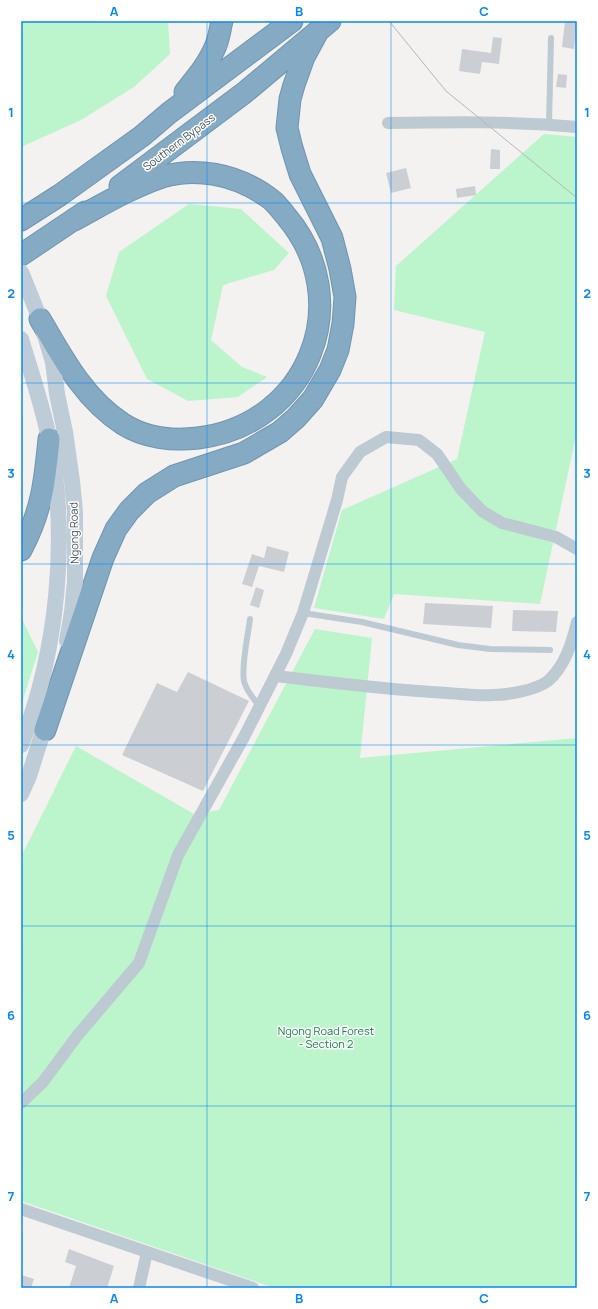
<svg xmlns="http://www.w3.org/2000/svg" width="598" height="1309" viewBox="0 0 598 1309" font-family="Manrope,sans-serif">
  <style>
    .green { fill: #bcf4cc }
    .building { fill: #cbcfd4 }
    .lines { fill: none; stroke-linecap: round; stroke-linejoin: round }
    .highway-casing { stroke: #6f95b0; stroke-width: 23 }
    .lane { stroke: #bdcad2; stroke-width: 6 }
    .street { stroke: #bdcad2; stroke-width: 12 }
    .secondary { stroke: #bdccd6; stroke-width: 16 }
    .highway { stroke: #84aac4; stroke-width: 21 }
    .tram { stroke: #b2b7bc; stroke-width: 1 }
    .grid { fill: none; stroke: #0687f8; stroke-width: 1; stroke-opacity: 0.55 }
    .labels { text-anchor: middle; stroke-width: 3; stroke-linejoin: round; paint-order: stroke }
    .street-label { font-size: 11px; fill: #475761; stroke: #fff }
    .park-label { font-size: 11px; fill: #0e863e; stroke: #fff }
    .neatline { fill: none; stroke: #0687f8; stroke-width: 1.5 }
    .grid-label { font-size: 13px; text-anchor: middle; font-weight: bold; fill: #0687f8 }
  </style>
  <rect width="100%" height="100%" fill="#f4f1f1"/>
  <path class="green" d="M21 21H168L170 54 134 87 81 120 21 147Z
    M544 134 577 137V431L540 604 394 594 384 619 314 608 342 510 457 459 485 332 394 310 396 266Z
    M189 204 241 209 289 253 274 270 223 285 211 340 242 367 267 377 238 397 188 401 147 379 106 296 119 252Z
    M21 617 38 652 21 706Z
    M315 629 372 638 360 758 577 738V1288H274L21 1201V857L76 746 194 814 219 810Z"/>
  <path class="building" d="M565 21H577L574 49 562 47Z
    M493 37 502 38 499 64 482 62 480 74 459 71 462 49 491 53Z
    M558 74 567 75 566 88 556 87Z
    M491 149 500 150V169H490Z
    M406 168 411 188 391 193 386 173Z
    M475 186 476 195 457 198 456 189Z
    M267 546 289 552 284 572 259 566 252 587 242 584 252 554 264 558Z
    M256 587 264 590 259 608 250 605Z
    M425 603 493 606 491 628 423 624Z
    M513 610 558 611 556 632 512 631Z
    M188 672 249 701 203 791 122 755 157 683 177 692Z
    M69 1249 114 1266 107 1288H69L76 1266 65 1262Z
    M21 1275 34 1279 31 1288H21Z"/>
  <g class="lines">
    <g class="highway-casing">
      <path id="highway" d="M185 92C197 77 209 63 216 45 219 38 220 29 222 21
        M120 186 244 93 330 21
        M21 220 60 195 142 136 169 113 292 21
        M21 255 85 212
        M40 319C62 357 84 399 123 424 145 438 173 441 198 438 308 425 358 301 286 216 282 211 278 206 274 202 270 198 266 196 262 193 232 174 196 167 162 177 132 187 102 205 74 220
        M21 550C42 511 45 481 49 439
        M45 730 103 558 116 529 129 511 147 493 174 476 244 453 280 432 296 418 313 399 330 370 338 350 343 324 345 297 340 269 332 238 300 174 292 148 287 128 290 99 294 85 304 57 317 33"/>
    </g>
    <path class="lane" d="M549 124 551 38
      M303 613 362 622 458 645 490 649 550 650
      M250 619C248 636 241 665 244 681 246 691 254 699 260 707"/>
    <path class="street" d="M388 123C450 122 514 121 577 127
      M276 676C333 683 390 690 447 693 463 694 478 696 493 695 508 695 536 690 548 681 565 666 572 643 577 622
      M21 1103 43 1082 77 1036 139 963 178 855 244 737 286 654 303 613 337 500 342 477 360 452 386 437 419 440 437 454 461 489 482 511 502 523 556 537 577 549
      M21 1209 253 1288
      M139 1288 147 1252"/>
    <path class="secondary" d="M21 272 40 319 53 362 57 394 65 432 72 481 75 512V581L72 612 67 641
      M21 339C31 372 42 404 49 438 69 537 58 650 21 745
      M21 794 29 776 47 719"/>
    <use href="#highway" class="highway"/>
    <path class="tram" d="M389 21 446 91 577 198"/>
  </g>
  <path class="grid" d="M207 21V1288M391 21V1288M21 203H577M21 383H577M21 564H577M21 745H577M21 926H577M21 1106H577"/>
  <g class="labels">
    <g class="street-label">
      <text transform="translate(179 142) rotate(-37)" y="4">Southern Bypass</text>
      <text transform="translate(74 533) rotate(-91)" y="4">Ngong Road</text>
    </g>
    <g class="park-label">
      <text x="326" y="1035">Ngong Road Forest<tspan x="326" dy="13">- Section 2</tspan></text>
    </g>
  </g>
  <rect width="598" height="1309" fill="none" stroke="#ffffff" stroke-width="44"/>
  <rect x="22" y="22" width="554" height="1265" class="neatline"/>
  <g class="grid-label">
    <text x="114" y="16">A</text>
    <text x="299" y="16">B</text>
    <text x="484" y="16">C</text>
    <text x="11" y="117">1</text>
    <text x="587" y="117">1</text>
    <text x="11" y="298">2</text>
    <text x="587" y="298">2</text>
    <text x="11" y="478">3</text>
    <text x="587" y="478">3</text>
    <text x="11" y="659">4</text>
    <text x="587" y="659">4</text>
    <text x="11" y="840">5</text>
    <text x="587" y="840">5</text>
    <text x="11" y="1020">6</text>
    <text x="587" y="1020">6</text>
    <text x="11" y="1201">7</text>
    <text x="587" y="1201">7</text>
    <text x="114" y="1303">A</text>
    <text x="299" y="1303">B</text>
    <text x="484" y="1303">C</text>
  </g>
</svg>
